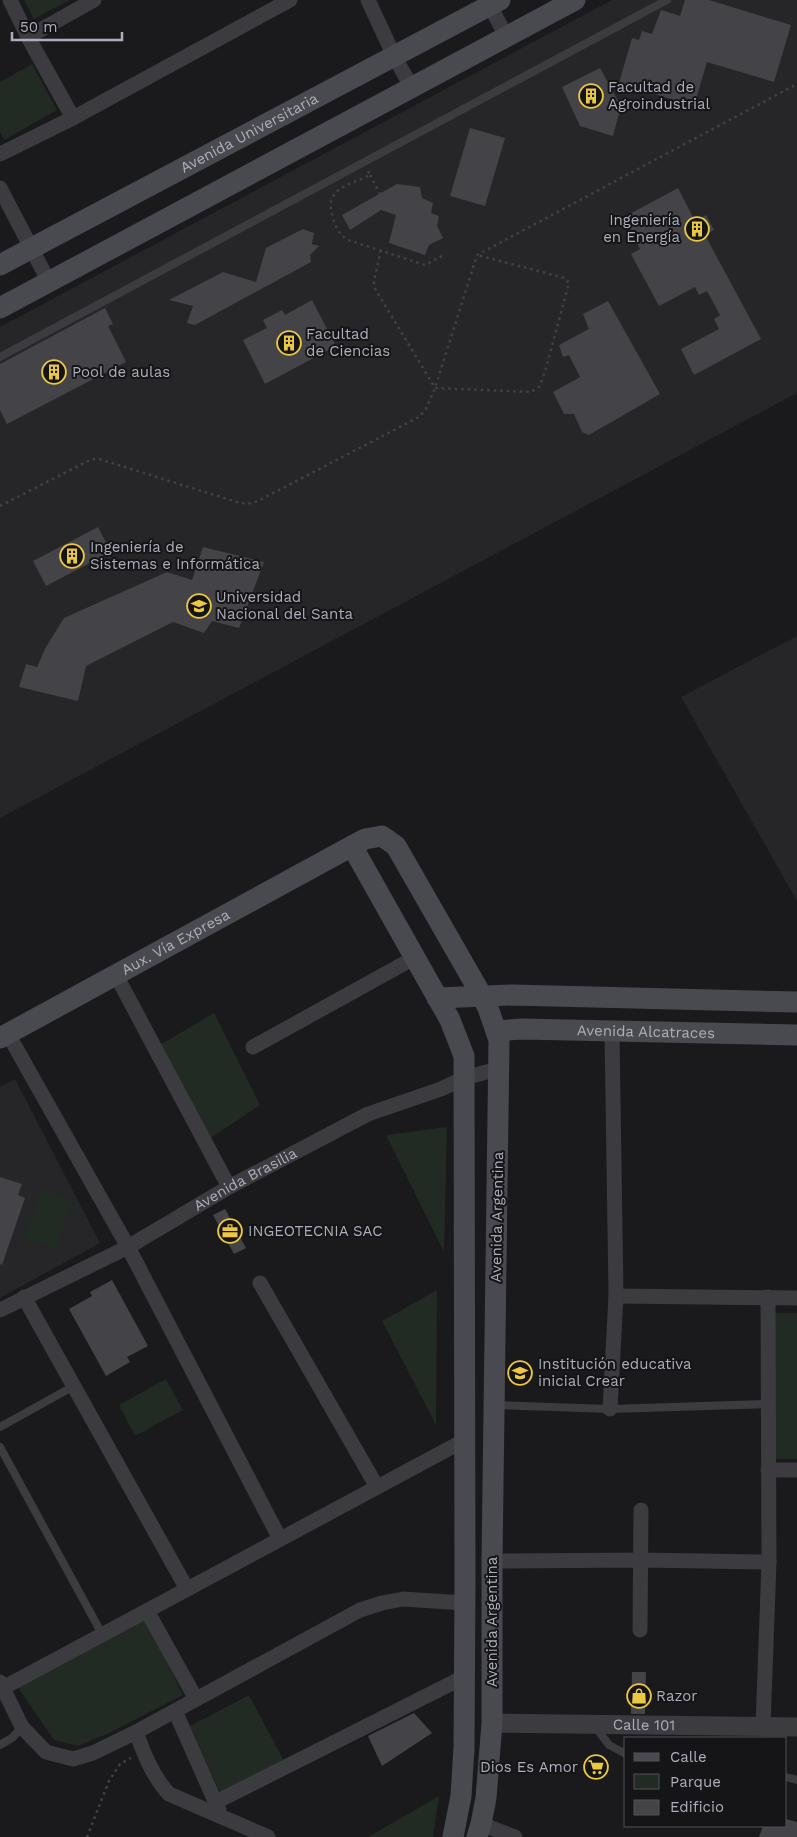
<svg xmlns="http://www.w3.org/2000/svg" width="797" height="1837" viewBox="0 0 797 1837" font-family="'Work Sans',sans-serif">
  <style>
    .built { fill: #262528 }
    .green { fill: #212a23 }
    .building { fill: #444448 }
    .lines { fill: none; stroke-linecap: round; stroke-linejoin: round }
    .path { stroke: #414247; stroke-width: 2.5; stroke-dasharray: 2.5 4; stroke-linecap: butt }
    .service { stroke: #3b3b40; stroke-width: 8 }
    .minor { stroke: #3b3b40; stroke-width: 15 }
    .tertiary { stroke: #3b3b40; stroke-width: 19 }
    .secondary { stroke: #494950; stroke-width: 21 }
    .labels { text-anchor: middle; stroke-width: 4; stroke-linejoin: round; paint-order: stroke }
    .poi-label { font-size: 15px; fill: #acafba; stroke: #151417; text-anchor: start }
    .street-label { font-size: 15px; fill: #acafba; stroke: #151417 }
  </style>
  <rect width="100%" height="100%" fill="#1a191c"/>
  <path class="built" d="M612 0H797V393L0 818V327Z
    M797 636V901L681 697Z
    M15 1079 100 1243 0 1298V1087Z"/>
  <path class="green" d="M24 0H70L34 19Z
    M32 64 57 110 4 140 0 132V82Z
    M214 1013 260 1105 206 1141 158 1046Z
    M447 1127 444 1252 386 1135Z
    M42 1188 73 1200 56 1249 24 1238Z
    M437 1290 436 1425 382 1321Z
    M771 1313H797V1459H773Z
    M166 1379 183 1410 135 1436 119 1405Z
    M145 1618 183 1695 109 1733 78 1746 54 1740 17 1686Z
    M249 1695 289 1770 224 1801 190 1726Z
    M439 1796 433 1837H368Z"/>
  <path class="building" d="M685 0H709L791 25 774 82 707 62 694 106 619 83 632 38 639 40 642 31 652 34 661 10 680 16Z
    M600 68 621 106 613 136 580 126 562 87Z
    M470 128 505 138 485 206 450 196Z
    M397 184 420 187 422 198 433 203 431 213 439 216 437 226 443 238 429 245 425 255 389 243 396 215 381 210 350 230 342 215Z
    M678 188 695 221 706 215 714 230 705 235 761 339 694 375 681 349 719 329 714 319 720 315 707 291 699 295 695 287 659 306 631 254 640 249 624 217Z
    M303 229 314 233 312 244 319 246 310 255 311 262 195 325 187 323 193 306 169 300 223 272 256 282 266 248Z
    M312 300 336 346 265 384 243 340 267 328 263 320 282 310 285 315Z
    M608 301 660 394 589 435 582 432 574 414H564L553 392 580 377 569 355 563 357 559 345 589 329 583 314Z
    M105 308 113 324 108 326 126 362 7 424 0 410V364Z
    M98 527 111 552 46 586 33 561Z
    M203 547 264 562 239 628 212 621 204 633 173 622 86 666 78 701 19 687 26 664 37 667 46 647 64 618 167 572 192 580Z
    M0 1177 22 1184 18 1195 25 1198 2 1265 0 1264Z
    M225 1209 246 1248 234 1254 213 1215Z
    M112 1280 148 1346 127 1357 130 1362 106 1376 69 1309 92 1296 90 1292Z
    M632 1672H646L645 1714H631Z
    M414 1713 432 1733 382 1766 368 1736Z
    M786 1819 797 1822V1837H759L763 1826H786Z"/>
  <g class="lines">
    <path class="path" d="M368 171 370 175C348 186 323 188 333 218 336 228 339 234 348 240L425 265 444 255
      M370 175 380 194
      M381 250 374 281V287L435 388 531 392 539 387 545 372 569 283 565 278 477 255
      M0 506 92 459H99L237 502 247 504 258 501 419 417 426 409 435 388 477 255 797 84
      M87 1837 109 1781 120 1764 131 1758"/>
    <path class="service" d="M0 357 667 0
      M495 1405 610 1409 768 1404
      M0 1427 74 1386
      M0 1447 102 1634
      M594 1725 609 1745 626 1754
      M0 1745 12 1738 22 1727
      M786 1777 797 1780"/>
    <g class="minor">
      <path d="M10 0 28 37 73 118"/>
      <path d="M368 0 394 56 412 88"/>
      <path d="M487 0 506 36"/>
      <path d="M28 37 94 0"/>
      <path d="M0 154 73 118 290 0"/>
      <path d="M0 188 49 282"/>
      <path d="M116 975 229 1187"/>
      <path d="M8 1034 128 1247 280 1539"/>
      <path d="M253 1047 414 958"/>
      <path d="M260 1283 377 1487"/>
      <path d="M616 1296 797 1298"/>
      <path d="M24 1297 187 1589"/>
      <path id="s1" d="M0 1310 128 1247 229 1187 368 1114 441 1089 464 1078 498 1069"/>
      <path d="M610 1409 616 1296 612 1032"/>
      <path d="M768 1470H797"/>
      <path d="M492 1561 641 1560 769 1562"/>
      <path d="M147 1611 196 1699"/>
      <path d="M640 1630 641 1510"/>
      <path d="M0 1682 22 1727 46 1752 73 1759 93 1753 136 1732 360 1610 382 1603 403 1599 464 1603"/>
      <path d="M3 1688 465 1440"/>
      <path d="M175 1711 219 1810"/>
      <path d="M763 1726 769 1562 768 1297"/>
      <path d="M136 1732C144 1754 153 1777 169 1794L268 1837"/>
      <path d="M216 1802 464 1677"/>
      <path d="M481 1824 515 1837"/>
    </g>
    <path class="tertiary" id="s2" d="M492 1723 797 1727"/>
    <g class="secondary">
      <path id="s3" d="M0 265 500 0"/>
      <path d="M0 308 575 0"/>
      <path d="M352 846 450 1020 464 1056 465 1583 464 1748 461 1796 453 1837"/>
      <path d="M437 998 512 995 797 1002"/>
      <path id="s4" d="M496 1031 522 1029 797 1035"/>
      <path id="s5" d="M0 1038 352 846 365 839 382 836 396 846 482 996 488 1008 499 1040 492 1561V1723L486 1798 481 1824 477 1837"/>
    </g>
  </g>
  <defs>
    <g id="building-ring" transform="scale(1.25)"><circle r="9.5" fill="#151417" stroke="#ebc842" stroke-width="1.5"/><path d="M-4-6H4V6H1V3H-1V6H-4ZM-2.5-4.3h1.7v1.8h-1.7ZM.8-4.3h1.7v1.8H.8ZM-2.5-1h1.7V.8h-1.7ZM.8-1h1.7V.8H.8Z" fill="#ebc842"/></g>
    <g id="university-ring" transform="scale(1.25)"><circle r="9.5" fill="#151417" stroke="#ebc842" stroke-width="1.5"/><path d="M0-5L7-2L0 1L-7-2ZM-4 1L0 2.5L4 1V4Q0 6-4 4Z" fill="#ebc842"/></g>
    <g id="office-ring" transform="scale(1.25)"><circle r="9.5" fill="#151417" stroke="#ebc842" stroke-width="1.5"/><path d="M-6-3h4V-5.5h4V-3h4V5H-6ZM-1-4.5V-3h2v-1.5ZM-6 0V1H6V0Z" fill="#ebc842"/></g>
    <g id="school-ring" transform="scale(1.25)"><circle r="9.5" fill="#151417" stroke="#ebc842" stroke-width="1.5"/><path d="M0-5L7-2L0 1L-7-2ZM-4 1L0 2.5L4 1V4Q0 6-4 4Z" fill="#ebc842"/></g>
    <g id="shop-ring" transform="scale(1.25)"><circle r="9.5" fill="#151417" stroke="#ebc842" stroke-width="1.5"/><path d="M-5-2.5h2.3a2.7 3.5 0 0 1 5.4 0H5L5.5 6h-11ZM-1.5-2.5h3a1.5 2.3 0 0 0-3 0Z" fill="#ebc842"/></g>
    <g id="supermarket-ring" transform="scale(1.25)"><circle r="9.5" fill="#151417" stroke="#ebc842" stroke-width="1.5"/><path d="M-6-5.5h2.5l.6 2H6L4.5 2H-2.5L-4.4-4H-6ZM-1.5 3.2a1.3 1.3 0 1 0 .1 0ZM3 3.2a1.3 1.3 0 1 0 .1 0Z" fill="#ebc842"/></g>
  </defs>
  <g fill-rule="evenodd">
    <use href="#building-ring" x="591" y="96"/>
    <use href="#building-ring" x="697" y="229"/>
    <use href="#building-ring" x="289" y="343"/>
    <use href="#building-ring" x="54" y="372"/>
    <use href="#building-ring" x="72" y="556"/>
    <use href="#university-ring" x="199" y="606"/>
    <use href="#office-ring" x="230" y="1231"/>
    <use href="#school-ring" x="520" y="1373"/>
    <use href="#shop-ring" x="639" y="1696"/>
    <use href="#supermarket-ring" x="596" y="1767"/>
  </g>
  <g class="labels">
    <g class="poi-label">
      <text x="608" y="92">Facultad de<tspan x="608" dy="17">Agroindustrial</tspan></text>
      <text x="680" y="225" text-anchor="end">Ingeniería<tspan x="680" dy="17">en Energía</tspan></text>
      <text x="306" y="339">Facultad<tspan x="306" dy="17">de Ciencias</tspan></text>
      <text x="72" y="377">Pool de aulas</text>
      <text x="90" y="552">Ingeniería de<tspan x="90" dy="17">Sistemas e Informática</tspan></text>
      <text x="216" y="602">Universidad<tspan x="216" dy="17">Nacional del Santa</tspan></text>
      <text x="248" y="1236">INGEOTECNIA SAC</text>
      <text x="538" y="1369">Institución educativa<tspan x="538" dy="17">inicial Crear</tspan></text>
      <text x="656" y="1701">Razor</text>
      <text x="578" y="1772" text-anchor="end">Dios Es Amor</text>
    </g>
    <g class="street-label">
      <text dy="5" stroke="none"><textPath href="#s3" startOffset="282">Avenida Universitaria</textPath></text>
      <text dy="5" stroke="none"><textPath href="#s5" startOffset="200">Aux. Vía Expresa</textPath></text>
      <text dy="5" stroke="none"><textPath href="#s4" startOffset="150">Avenida Alcatraces</textPath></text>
      <text dy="5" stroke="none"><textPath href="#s1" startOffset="278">Avenida Brasilia</textPath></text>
      <text transform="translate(497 1217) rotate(-89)" y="5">Avenida Argentina</text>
      <text transform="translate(492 1622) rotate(-90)" y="5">Avenida Argentina</text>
      <text dy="5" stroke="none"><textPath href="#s2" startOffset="152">Calle 101</textPath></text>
    </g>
  </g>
  <rect x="624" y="1737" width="162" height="90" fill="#151417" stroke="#515258"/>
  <rect x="634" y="1753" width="25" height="8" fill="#494950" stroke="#515258"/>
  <text x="670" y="1762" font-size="15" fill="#acafba">Calle</text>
  <rect x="634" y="1774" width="25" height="15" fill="#212a23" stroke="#515258"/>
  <text x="670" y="1787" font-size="15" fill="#acafba">Parque</text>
  <rect x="634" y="1800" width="25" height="15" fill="#444448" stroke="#515258"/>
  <text x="670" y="1812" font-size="15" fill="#acafba">Edificio</text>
  <path d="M12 32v8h110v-8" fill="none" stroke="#acafba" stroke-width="2.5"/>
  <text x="20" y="32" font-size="15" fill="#acafba" stroke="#151417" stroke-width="4" paint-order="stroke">50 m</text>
</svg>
